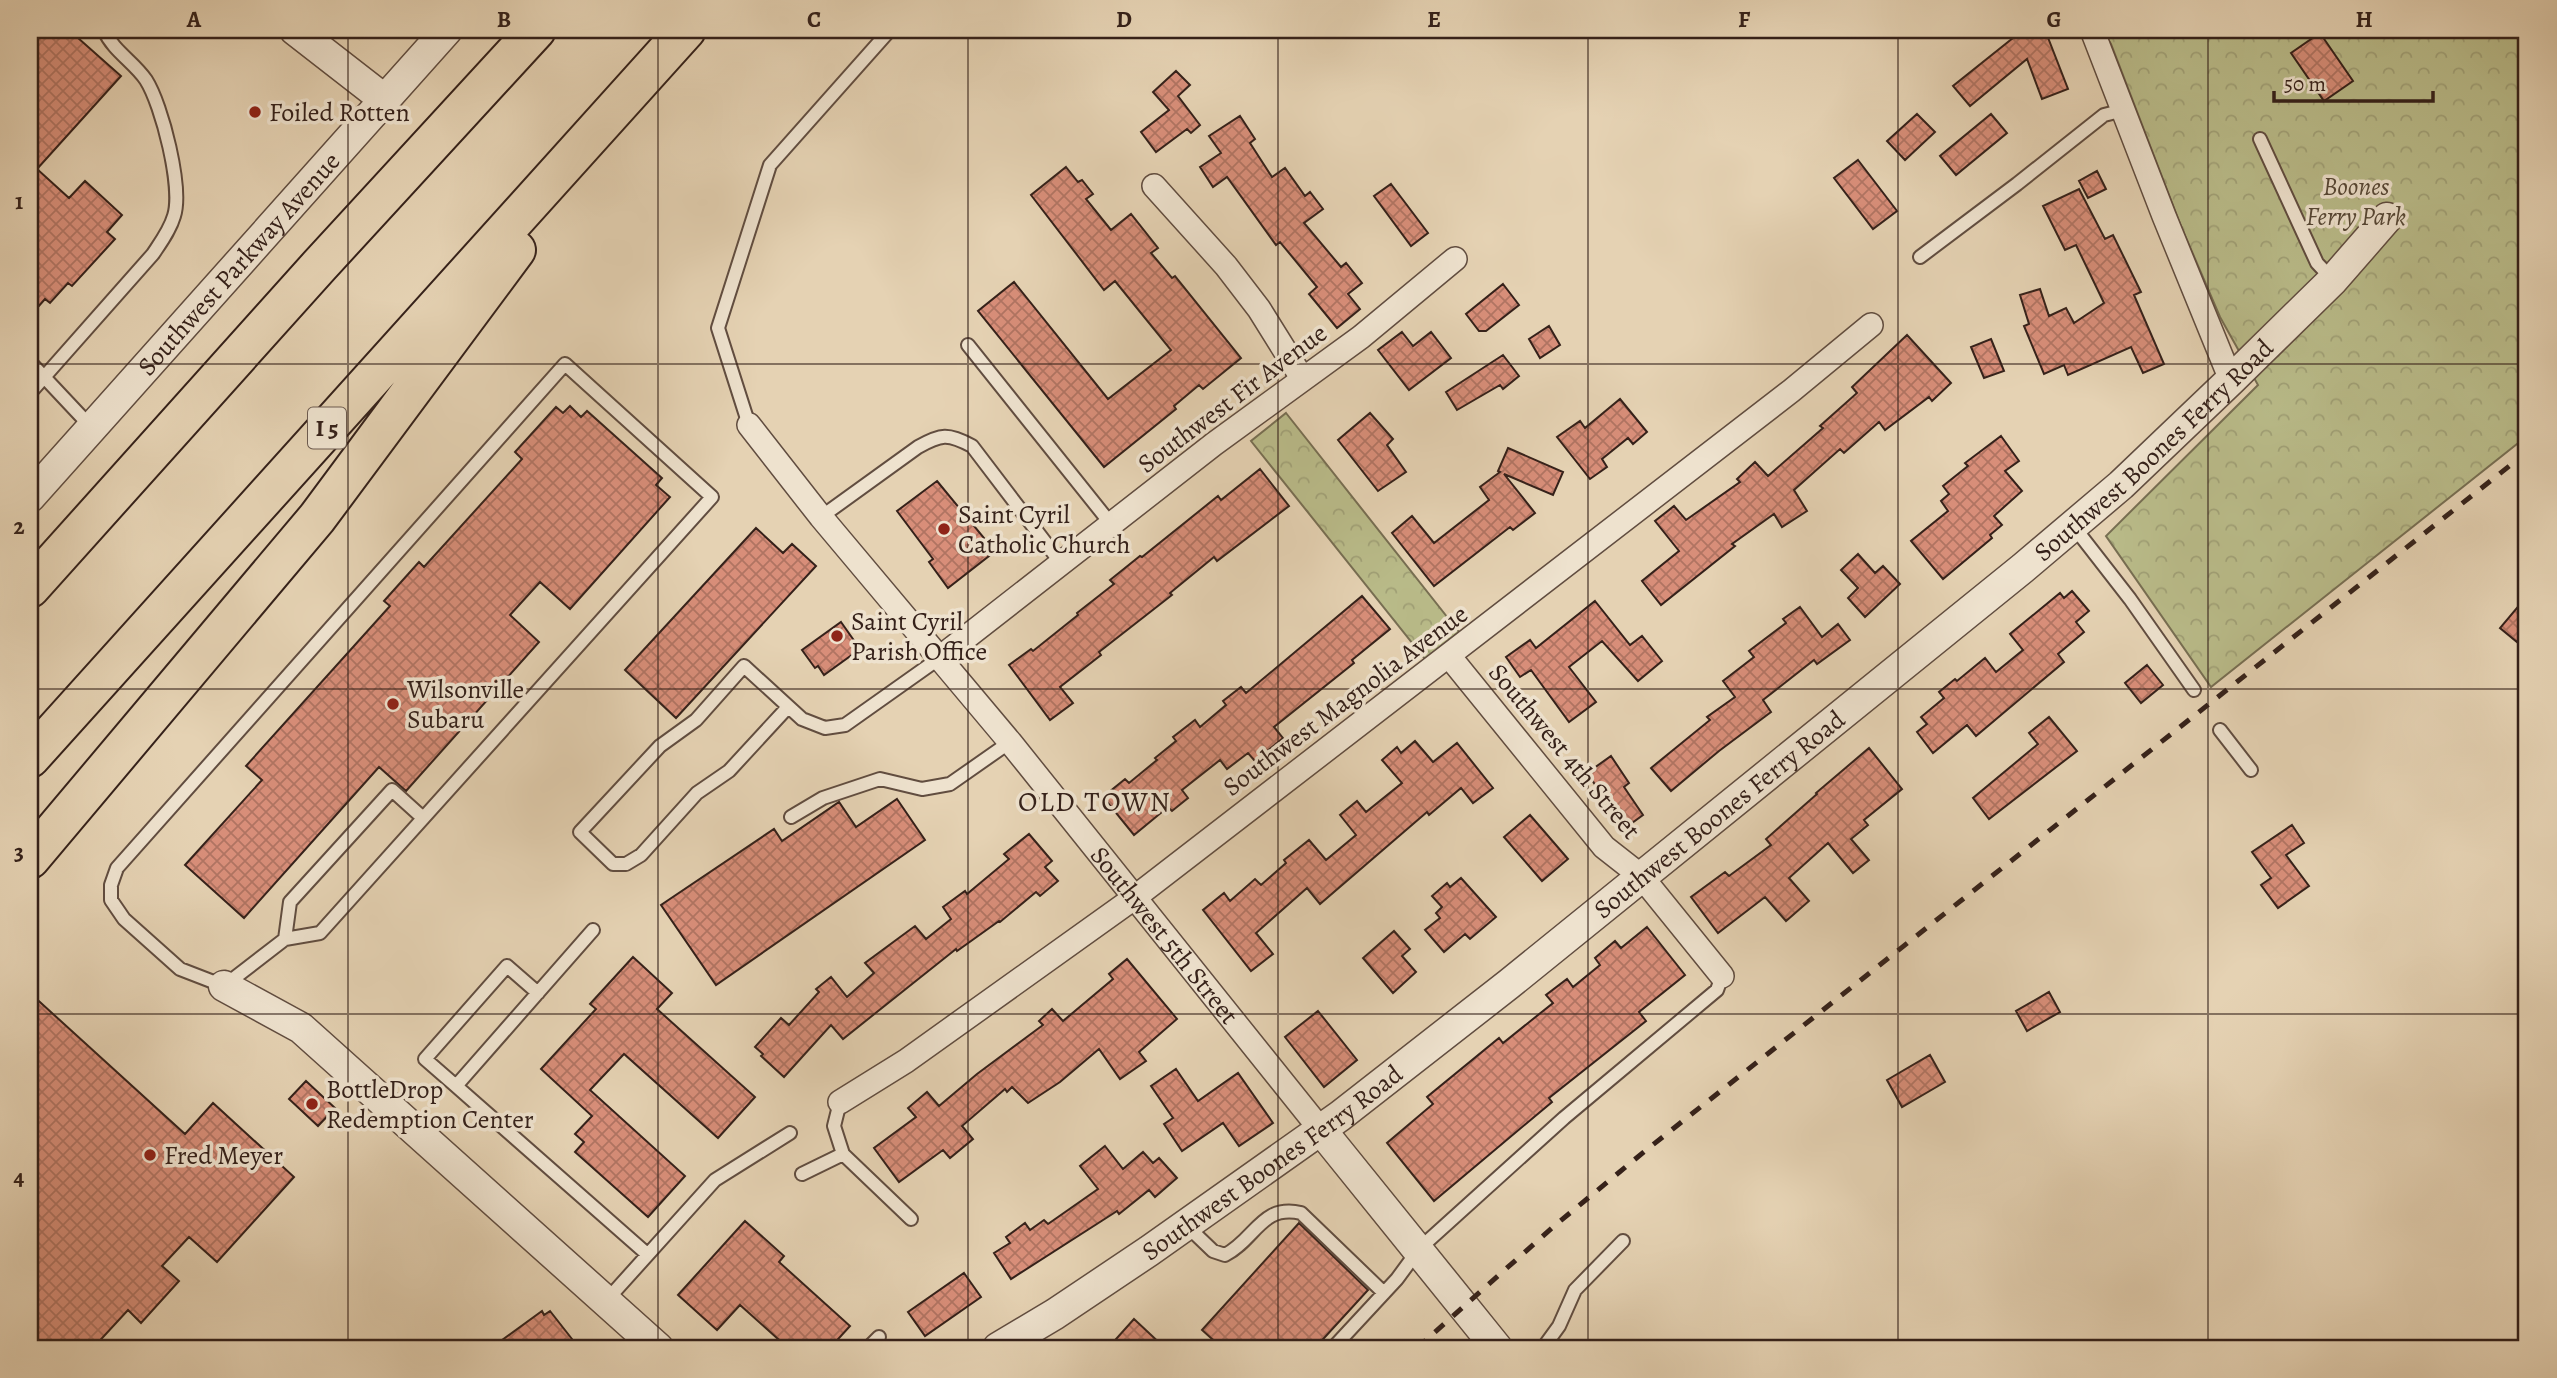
<svg xmlns="http://www.w3.org/2000/svg" width="2557" height="1378" viewBox="0 0 2557 1378" font-family="Alegreya,serif">
  <style>
    .park { fill: url(#park-crowns); stroke: #776e52; stroke-width: 2 }
    .building { fill: url(#building-cross-hatch); stroke: #35211a; stroke-width: 2 }
    .lines { fill: none; stroke-linecap: round; stroke-linejoin: round }
    .service-casing { stroke: #614d40; stroke-width: 16 }
    .minor-casing { stroke: #614d40; stroke-width: 26 }
    .tertiary-casing { stroke: #614d40; stroke-width: 33 }
    .motorway-casing { stroke: #35211a; stroke-width: 42 }
    .service { stroke: #eee2ce; stroke-width: 12 }
    .minor { stroke: #eee2ce; stroke-width: 23 }
    .tertiary { stroke: #eee2ce; stroke-width: 30 }
    .motorway { stroke: #e5d2b3; stroke-width: 38 }
    .rail { stroke: #35211a; stroke-width: 5; stroke-dasharray: 12 12; stroke-linecap: butt }
    .grid { fill: none; stroke: #35211a; stroke-width: 2; stroke-opacity: 0.55 }
    .poi-dot { fill: #8f2418; stroke: #eee2ce; stroke-width: 2.5 }
    .labels { text-anchor: middle; stroke-width: 7; stroke-linejoin: round; paint-order: stroke }
    .shield { fill: #eee2ce; stroke: #6c5b50; stroke-width: 2 }
    .shield-label { font-size: 24px; font-weight: bold; fill: #35211a }
    .poi-label { font-size: 26px; fill: #35211a; stroke: #eee2ce; text-anchor: start }
    .park-label { font-size: 26px; font-style: italic; fill: #564836; stroke: #eee2ce }
    .street-label { font-size: 26px; fill: #35211a; stroke: #eee2ce }
    .neighbourhood-label { font-size: 28px; letter-spacing: 2px; fill: #35211a; stroke: #eee2ce }
    .neatline { fill: none; stroke: #35211a; stroke-width: 2.5 }
    .grid-label { font-size: 23px; text-anchor: middle; font-weight: bold; fill: #35211a }
  </style>
  <defs>
    <pattern id="park-crowns" width="20" height="18" patternUnits="userSpaceOnUse" patternTransform="scale(1.75)"><rect width="20" height="18" fill="#b9bb89"/><path d="M2 6a3 3 0 1 1 6 0M12 15a3 3 0 1 1 6 0" fill="none" stroke="#a0a076"/></pattern>
    <pattern id="building-cross-hatch" width="8" height="8" patternUnits="userSpaceOnUse" patternTransform="scale(1.75)"><rect width="8" height="8" fill="#d88e79"/><path d="M0 0l8 8M0 8l8-8" fill="none" stroke="#b07462"/></pattern>
  </defs>
  <rect width="100%" height="100%" fill="#e5d2b3"/>
  <filter id="stains"><feTurbulence type="fractalNoise" baseFrequency=".00286" numOctaves="4"/><feColorMatrix values="0 0 0 0 .2 0 0 0 0 .09 0 0 0 0 .02 0 0 0 .5 -.17"/></filter>
  <radialGradient id="worn" r=".72"><stop offset=".6" stop-color="#630" stop-opacity="0"/><stop offset="1" stop-color="#630" stop-opacity=".3"/></radialGradient>
  <path class="park" d="M2102 30H2524L2527 35V436L2211 687 2106 536 2258 385 2220 317 2181 226 2111 44Z
    M1286 413 1459 632 1425 659 1251 441Z"/>
  <path class="building" d="M30 30H69L121 76 37 169 69 198 85 181 122 215 107 232 115 239 72 286 68 283 50 303 45 299 30 316Z
    M2023 30H2045L2068 89 2042 99 2027 59 1970 106 1953 86Z
    M2320 33 2353 81 2324 101 2291 53Z
    M1176 71 1190 85 1178 96 1200 125 1191 133 1187 129 1156 152 1141 132 1169 110 1153 92Z
    M1917 114 1935 132 1905 160 1887 141Z
    M1991 114 2007 133 1956 175 1940 156Z
    M1240 116 1255 139 1250 143 1272 177 1285 168 1305 196 1310 192 1323 209 1304 223 1341 267 1346 263 1362 283 1348 294 1360 309 1337 328 1309 294 1317 287 1280 242 1276 245 1227 177 1213 187 1200 167 1221 153 1209 136Z
    M1858 160 1897 211 1873 229 1834 178Z
    M1066 167 1078 182 1082 180 1093 194 1086 199 1111 230 1131 214 1158 248 1151 253 1172 278 1175 276 1241 358 1203 389 1199 385 1174 406 1176 409 1104 467 978 311 1014 282 1108 399 1171 350 1115 281 1104 290 1031 195Z
    M2097 171 2106 189 2088 198 2079 181Z
    M1391 184 1428 233 1411 246 1374 196Z
    M2079 189 2105 239 2113 235 2141 292 2134 295 2164 364 2143 373 2131 347 2068 375 2064 365 2044 374 2024 326 2029 324 2020 295 2040 289 2049 316 2066 308 2074 323 2104 303 2076 245 2065 250 2043 206Z
    M1503 284 1519 305 1486 331H1479L1466 314Z
    M1549 326 1560 345 1540 358 1529 339Z
    M1402 332 1413 346 1431 332 1451 358 1409 390 1378 350Z
    M1907 335 1951 383 1932 401 1929 397 1885 430 1879 422 1844 453 1840 449 1794 490 1807 511 1782 527 1774 514 1732 544 1735 546 1661 605 1642 581 1679 551 1655 521 1674 506 1686 520 1740 482 1737 479 1755 462 1768 476 1823 428 1820 426 1857 393 1852 387Z
    M1991 339 2004 371 1984 378 1971 347Z
    M1503 355 1519 376 1503 389 1500 385 1457 410 1446 392Z
    M1620 399 1647 432 1633 444 1628 438 1602 459 1607 467 1590 479 1557 437 1580 421 1585 428Z
    M570 406 581 417 587 411 662 478 656 485 670 497 570 609 540 582 510 615 539 642 406 791 379 767 244 918 185 865 262 780 246 766 390 606 384 601 419 562 424 567 522 459 515 452 556 407 563 413Z
    M1370 413 1393 439 1387 445 1406 472 1378 491 1338 440Z
    M2001 436 2019 461 2005 471 2022 491 1994 516 2002 525 1990 535 1992 538 1943 579 1911 541 1948 511 1941 501 1949 494 1943 486 1968 466 1965 463Z
    M1508 448 1563 472 1553 495 1504 474 1535 513 1513 530 1510 527 1434 586 1392 533 1412 516 1434 543 1489 500 1480 487 1500 472 1498 471Z
    M1260 469 1289 506 1217 561 1214 557 1170 593 1172 595 1099 652 1101 655 1060 687 1073 703 1050 720 1009 665 1031 649 1033 651 1078 615 1077 613 1114 584 1110 580 1140 556 1142 557 1218 496 1221 500Z
    M937 481 984 538 978 542 989 556 948 588 929 562 933 559 897 511Z
    M756 528 783 553 792 544 816 566 676 718 625 670Z
    M1858 554 1875 573 1883 566 1900 584 1865 617 1848 598 1858 588 1841 570Z
    M2072 591 2089 611 2076 622 2084 632 2058 654 2064 662 1976 736 1967 725 1933 753 1917 732 1927 724 1921 717 1944 698 1939 692 1955 679 1957 681 1985 658 1996 672 2023 650 2010 634 2060 593 2064 598Z
    M1362 596 1390 629 1352 660 1354 663 1274 727 1283 738 1255 761 1248 753 1227 769 1220 760 1182 790 1188 798 1172 811 1168 807 1134 835 1103 797 1125 779 1129 783 1157 760 1155 758 1176 741 1173 737 1195 720 1200 727 1226 705 1223 701 1241 687 1246 693Z
    M2527 596V630L2517 642 2500 628Z
    M1595 601 1630 645 1642 636 1662 661 1638 681 1602 641 1569 667 1596 702 1569 722 1531 670 1520 677 1506 657 1530 640 1536 648Z
    M1800 607 1822 637 1838 624 1850 640 1817 664 1814 660 1763 700 1771 712 1719 751 1671 791 1651 768 1710 720 1707 717 1735 697 1723 681 1754 657 1749 651 1786 623 1783 619Z
    M841 622 860 649 824 675 818 666 815 668 802 650Z
    M2147 665 2163 685 2141 703 2125 683Z
    M2049 717 2077 751 1989 819 1973 798 2038 744 2029 733Z
    M1415 741 1433 762 1457 743 1493 788 1473 803 1461 788 1429 815 1427 812 1320 904 1307 888 1256 933 1273 954 1251 971 1203 910 1224 893 1230 901 1255 879 1261 885 1286 863 1284 860 1309 840 1326 860 1356 835 1340 815 1357 801 1366 812 1402 783 1382 760 1397 747 1401 753Z
    M1869 748 1902 789 1864 820 1868 825 1851 839 1869 860 1853 873 1828 843 1789 878 1809 901 1786 921 1765 897 1718 933 1691 897 1725 872 1729 876 1771 845 1766 839 1817 794 1816 793Z
    M1611 756 1629 783 1624 787 1643 815 1625 828 1587 773Z
    M897 799 925 840 716 985 661 905 774 829 782 841 839 802 856 827Z
    M1530 815 1568 859 1542 881 1504 837Z
    M2292 825 2304 843 2286 855 2309 886 2278 908 2261 885 2271 878 2252 852Z
    M1029 834 1052 861 1045 867 1058 881 1040 896 1036 892 1000 922 999 921 957 951 956 949 843 1039 831 1025 784 1077 761 1056 763 1054 755 1047 781 1018 789 1025 819 992 816 989 831 977 847 997 874 973 865 963 915 926 926 939 951 919 943 907 965 891 967 894 1009 859 1004 854Z
    M1461 878 1496 917 1470 939 1465 934 1444 952 1425 930 1440 918 1436 913 1442 907 1432 896 1447 883 1450 887Z
    M1647 927 1685 975 1639 1012 1646 1021 1549 1098 1552 1102 1434 1201 1387 1143 1433 1104 1427 1097 1499 1038 1503 1043 1553 1003 1546 995 1567 979 1573 987 1600 965 1595 958 1615 941 1621 948Z
    M1394 931 1410 949 1402 956 1416 972 1393 993 1363 958Z
    M633 957 672 993 657 1009 755 1097 718 1138 624 1054 590 1090 685 1176 648 1217 575 1152 584 1142 575 1134 592 1116 541 1069 596 1009 590 1004Z
    M1127 959 1177 1019 1139 1052 1146 1061 1120 1079 1099 1049 1060 1082 1028 1103 1012 1087 1007 1092 1005 1089 962 1126 973 1139 950 1158 943 1150 899 1182 874 1148 916 1117 908 1108 927 1092 939 1106 977 1074 1043 1025 1039 1021 1052 1009 1063 1021 1113 979 1109 974Z
    M2049 992 2060 1012 2027 1031 2016 1011Z
    M30 993 185 1134 213 1103 294 1177 217 1262 189 1237 162 1266 179 1281 141 1323 128 1310 93 1348H30Z
    M1318 1011 1357 1060 1324 1087 1285 1037Z
    M1930 1055 1945 1082 1902 1107 1887 1080Z
    M1176 1069 1198 1101 1238 1073 1273 1123 1239 1146 1223 1123 1182 1151 1164 1124 1173 1118 1151 1086Z
    M306 1081 335 1108 318 1126 289 1099Z
    M1105 1146 1123 1169 1143 1152 1153 1163 1159 1158 1177 1178 1155 1197 1149 1190 1119 1214 1117 1211 1114 1213 1011 1279 994 1253 1010 1243 1006 1237 1025 1223 1030 1230 1044 1220 1048 1224 1098 1189 1080 1166Z
    M745 1221 784 1256 779 1262 850 1326 830 1348H788L740 1305 717 1330 678 1295Z
    M1299 1223 1368 1290 1315 1348H1222L1202 1330Z
    M964 1273 981 1297 925 1336 908 1312Z
    M542 1311 544 1315 550 1311 572 1339 561 1348H491Z
    M1134 1319 1165 1348H1108Z"/>
  <g class="lines">
    <g class="service-casing">
      <path id="service" d="M2260 139 2317 263 2333 280
        M1920 257 2017 184 2104 115 2124 110
        M968 345 1111 524
        M30 362 92 428
        M565 364 712 497 320 933 285 939 224 986 180 969 124 919 111 900V885L117 868Z
        M30 393 153 254C161 242 170 230 174 216 183 188 162 105 146 80 134 62 113 51 104 30
        M749 425 718 328 770 165 890 30
        M821 517 918 447C941 434 948 433 972 446L1061 563
        M2074 527 2130 599 2194 690
        M788 707 729 771 697 793 641 855 626 864H613L580 832 660 746 696 720 744 666 802 719 825 728 845 725 941 657
        M2220 730 2251 770
        M791 817 823 798 880 779 922 789 950 784 1010 742
        M593 930 456 1086 647 1254
        M285 939 290 902 392 790 423 818
        M456 1086 425 1059 507 966 538 993
        M840 1102 834 1126 843 1154
        M802 1174 843 1154 911 1219
        M1187 1226 1213 1251 1225 1255C1256 1239 1261 1204 1301 1213L1384 1293
        M606 1301 715 1180 790 1133
        M868 1348 879 1337
        M1333 1348 1397 1279 1419 1249 1564 1118 1717 990 1722 976
        M1543 1348 1559 1326 1575 1290 1623 1241"/>
    </g>
    <g class="minor-casing">
      <g id="minor">
        <path d="M2092 30 2164 216 2231 380"/>
        <path d="M1154 186 1226 266 1259 309 1302 378"/>
        <path id="s1" d="M749 425 821 517 1010 742 1321 1130"/>
        <path d="M1449 656 1604 847 1641 876 1722 976"/>
        <path d="M941 657 1214 444 1361 337 1455 259"/>
        <path d="M840 1102 906 1061 1134 898 1791 391 1871 325"/>
      </g>
    </g>
    <g class="tertiary-casing">
      <g id="tertiary">
        <path d="M295 30 385 100"/>
        <path id="s2" d="M30 497 447 30"/>
        <path d="M224 986 301 1028 658 1348"/>
        <path d="M1321 1130 1497 1348"/>
        <path id="s3" d="M998 1348 1055 1314 1149 1251 1340 1116 1509 984 2023 568 2121 485 2231 380 2333 280 2387 218"/>
      </g>
    </g>
    <g class="motorway-casing">
      <path id="motorway" d="M30 588 319 266 536 30
        M30 758 686 30
        M30 859 317 518 516 250"/>
    </g>
    <use href="#service" class="service"/>
    <use href="#minor" class="minor"/>
    <use href="#tertiary" class="tertiary"/>
    <use href="#motorway" class="motorway"/>
    <path class="rail" d="M1417 1348 1553 1227 1645 1151 2527 452"/>
  </g>
  <path class="grid" d="M348 30V1348M658 30V1348M968 30V1348M1278 30V1348M1588 30V1348M1898 30V1348M2208 30V1348M30 364H2527M30 689H2527M30 1014H2527"/>
  <g class="poi-dot">
    <circle cx="255" cy="112" r="7"/>
    <circle cx="944" cy="529" r="7"/>
    <circle cx="837" cy="636" r="7"/>
    <circle cx="393" cy="704" r="7"/>
    <circle cx="312" cy="1104" r="7"/>
    <circle cx="150" cy="1155" r="7"/>
  </g>
  <g class="labels">
    <rect class="shield" x="308" y="407.5" width="38" height="41" rx="5"/>
    <g class="shield-label">
      <text x="327" y="436">I 5</text>
    </g>
    <g class="poi-label">
      <text x="269" y="121">Foiled Rotten</text>
      <text x="958" y="523">Saint Cyril<tspan x="958" dy="30">Catholic Church</tspan></text>
      <text x="851" y="630">Saint Cyril<tspan x="851" dy="30">Parish Office</tspan></text>
      <text x="407" y="698">Wilsonville<tspan x="407" dy="30">Subaru</tspan></text>
      <text x="326" y="1098">BottleDrop<tspan x="326" dy="30">Redemption Center</tspan></text>
      <text x="164" y="1164">Fred Meyer</text>
    </g>
    <g class="park-label">
      <text x="2356" y="195">Boones<tspan x="2356" dy="30">Ferry Park</tspan></text>
    </g>
    <g class="street-label">
      <text dy="9" stroke="none"><textPath href="#s2" startOffset="313">Southwest Parkway Avenue</textPath></text>
      <text transform="translate(1232 398) rotate(-37)" y="9">Southwest Fir Avenue</text>
      <text dy="9" stroke="none"><textPath href="#s3" startOffset="1465">Southwest Boones Ferry Road</textPath></text>
      <text transform="translate(1345 700) rotate(-37)" y="9">Southwest Magnolia Avenue</text>
      <text transform="translate(1565 751) rotate(50)" y="9">Southwest 4th Street</text>
      <text dy="9" stroke="none"><textPath href="#s3" startOffset="898">Southwest Boones Ferry Road</textPath></text>
      <text dy="9" stroke="none"><textPath href="#s1" startOffset="658">Southwest 5th Street</textPath></text>
      <text dy="9" stroke="none"><textPath href="#s3" startOffset="331">Southwest Boones Ferry Road</textPath></text>
    </g>
    <g class="neighbourhood-label">
      <text x="1095" y="811">OLD TOWN</text>
    </g>
  </g>
  <rect width="2557" height="1378" fill="none" stroke="#e5d2b3" stroke-width="77"/>
  <path d="M2274 91v10h159v-10" fill="none" stroke="#35211a" stroke-width="3.5"/>
  <text x="2284" y="91" font-size="21" fill="#35211a" stroke="#eee2ce" stroke-width="5" paint-order="stroke">50 m</text>
  <rect x="38" y="38" width="2480" height="1302" class="neatline"/>
  <g class="grid-label">
    <text x="194" y="27">A</text>
    <text x="504" y="27">B</text>
    <text x="814" y="27">C</text>
    <text x="1124" y="27">D</text>
    <text x="1434" y="27">E</text>
    <text x="1744" y="27">F</text>
    <text x="2054" y="27">G</text>
    <text x="2364" y="27">H</text>
    <text x="19" y="209">1</text>
    <text x="19" y="534">2</text>
    <text x="19" y="860">3</text>
    <text x="19" y="1185">4</text>
  </g>
  <rect width="100%" height="100%" filter="url(#stains)"/>
  <rect width="100%" height="100%" fill="url(#worn)"/>
</svg>
